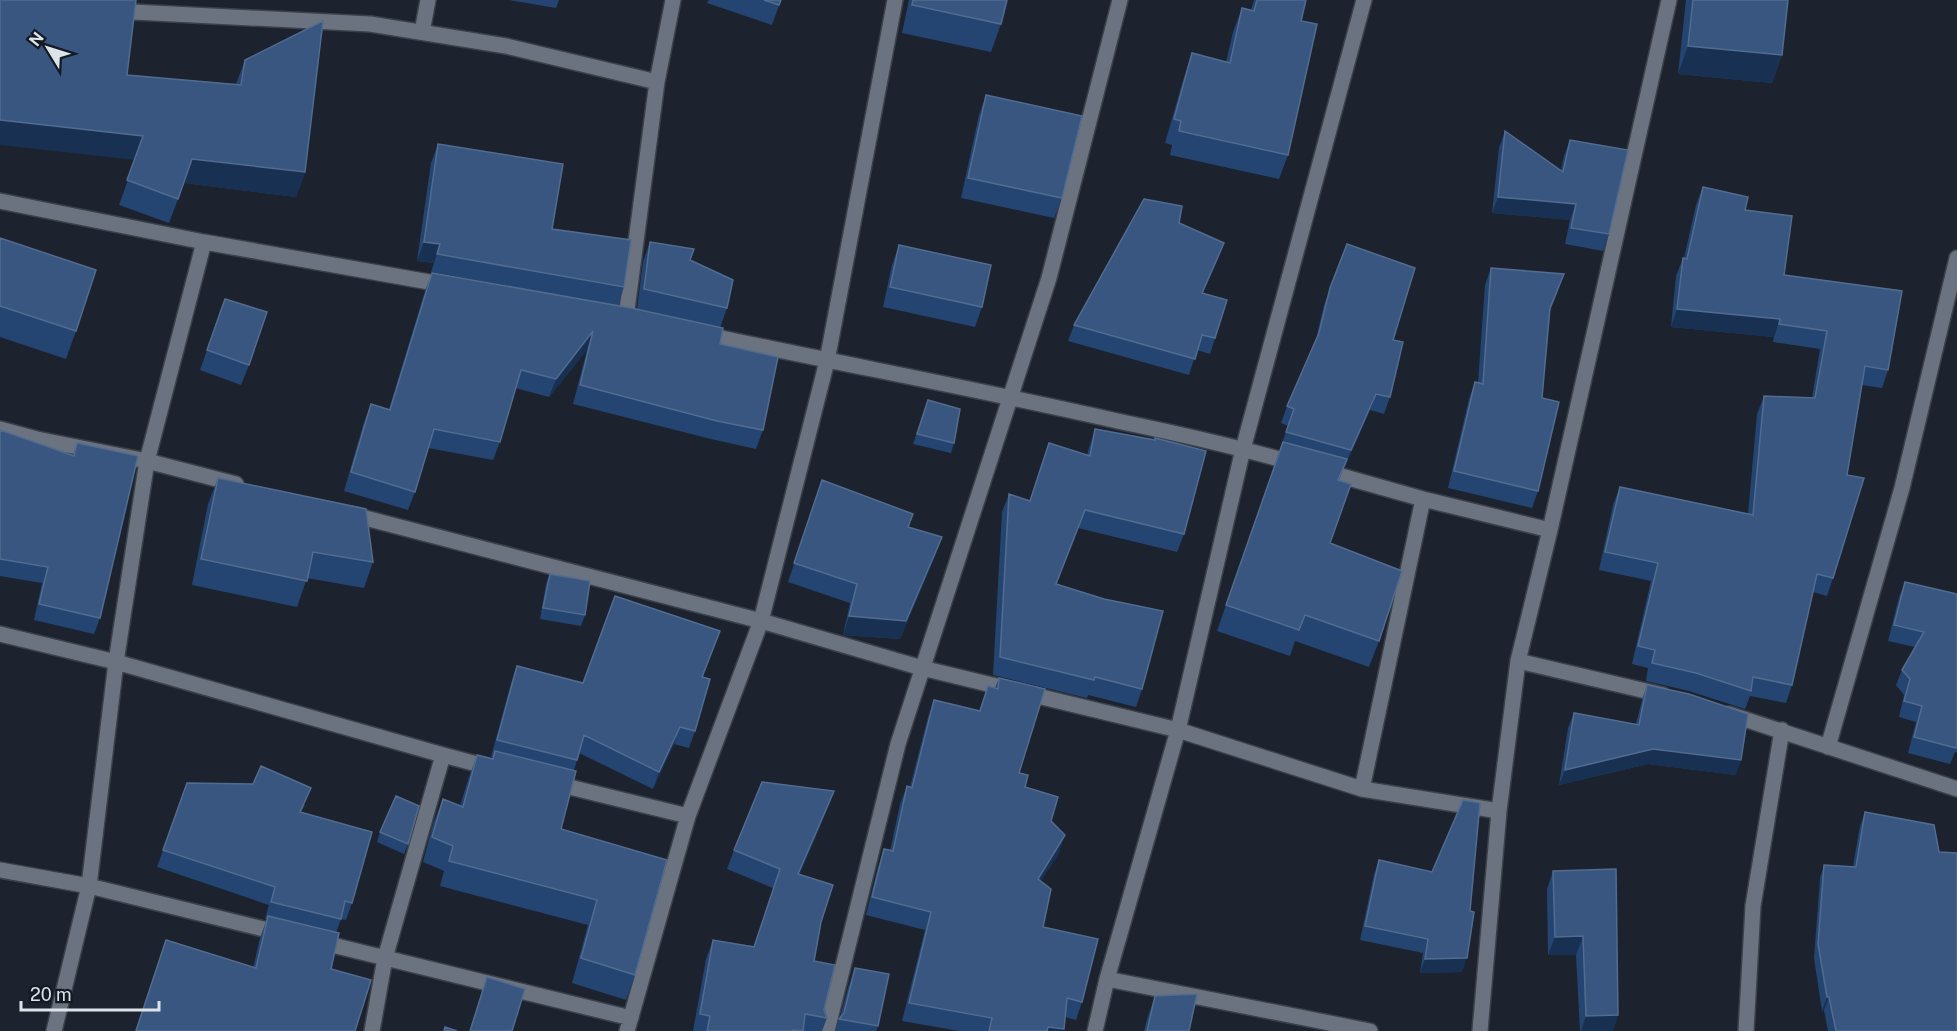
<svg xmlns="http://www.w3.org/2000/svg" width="1957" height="1031" viewBox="0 0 1957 1031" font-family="'Public Sans',sans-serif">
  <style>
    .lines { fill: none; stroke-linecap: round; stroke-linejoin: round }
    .street-casing { stroke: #3b4049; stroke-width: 18 }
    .street { stroke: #6a737f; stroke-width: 15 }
    .wall { fill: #244572 }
    .shaded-wall { fill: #183051 }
    .building { fill: #38567f; stroke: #526c90; stroke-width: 1.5 }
  </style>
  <rect width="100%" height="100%" fill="#1c232e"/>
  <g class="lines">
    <g class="street-casing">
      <path id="street" d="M114 11 370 24 506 46 657 82
        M422 32 428 0
        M0 201 204 242 446 285
        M626 317 657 82 673 0
        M703 334C842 364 982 390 1122 422 1180 434 1237 447 1294 463
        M0 429 37 439 147 461 236 484
        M1320 470 1423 499 1550 530
        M350 514 761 621 922 668 1178 730 1362 789 1499 811
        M0 634 116 662 443 755 492 768
        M1518 661 1663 695
        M1729 714 1957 789
        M1828 747 1902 488 1957 258
        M553 783 688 816
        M1362 789 1423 499
        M0 870 89 886 284 934
        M316 941 631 1018
        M1107 979 1370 1031
        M54 1031 89 886 116 662 147 461 204 242
        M372 1031 385 958 443 755
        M627 1031 688 816 761 621 827 361 895 0
        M827 1031 898 744 1049 278 1120 0
        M1095 1031 1107 979 1178 730 1243 449 1364 0
        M1480 1031 1499 811 1518 661 1550 530 1669 0
        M1746 1031 1753 906 1782 730"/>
    </g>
    <use href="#street" class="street"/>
  </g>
  <path class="wall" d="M509 0H559L556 8Z
    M709 0H781L772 25 707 3Z
    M909 0H1007L1001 24 991 52 902 33Z
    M1254 0H1306L1301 21 1288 155 1279 179 1170 155 1172 145 1165 143 1184 77 1192 53 1226 62 1233 32 1242 8 1251 10Z
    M1686 0H1788L1782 55 1772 83 1678 74Z
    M245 60 305 172 296 197 184 183 169 223 119 205 135 160 127 75 236 84Z
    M986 95 1062 198 1054 218 961 198 979 115Z
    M1505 131 1561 170 1564 156 1570 140 1609 234 1603 251 1565 244 1570 220 1492 213 1499 148Z
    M438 144 552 229 624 287 618 306 431 272 434 263 417 261 431 163Z
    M1703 187 1745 210 1784 275 1888 370 1882 388 1862 385 1847 475 1833 578 1827 596 1813 592 1792 685 1786 703 1750 696 1745 709 1689 691 1646 681 1648 668 1632 664 1651 581 1599 570 1613 505 1620 487 1748 514 1757 414 1764 396 1812 398 1820 349 1773 342 1774 337 1671 327 1676 276 1683 258H1684L1696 205Z
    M1179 223 1224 243 1218 259 1203 293 1215 338 1210 354 1197 350 1189 375 1068 341 1074 325Z
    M0 238 76 331 66 359 0 337Z
    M650 242 727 308 720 328 637 309 643 262Z
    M1347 244 1393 340 1390 397 1384 414 1370 410 1345 467H1344L1339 480 1330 543 1379 641 1369 667 1295 641 1290 656 1217 631 1288 426 1281 423 1287 406 1315 343 1324 305Z
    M899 245 982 307 975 327 883 307 892 265Z
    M1491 268 1558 291 1550 311 1542 398 1538 491 1532 508 1448 488 1469 399 1475 382 1478 383 1485 285Z
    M432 273 720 344 763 430 756 449 711 439 573 404 587 350 549 397 515 388 500 442 493 460 428 448 415 492 408 510 344 491 364 422 371 404 389 409 425 291Z
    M225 299 249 365 241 385 200 370Z
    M928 400 954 443 951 453 913 444Z
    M1095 429 1184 534 1177 552 1078 528 1056 584 1142 689 1136 707 1088 695 1087 698 993 675 1002 512 1009 494 1030 501 1049 443 1087 455 1089 448Z
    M0 430 73 455 77 443 100 618 94 634 34 620 42 583 0 576Z
    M218 478 373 562 364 588 307 578 297 607 192 585 208 504Z
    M822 480 909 527 942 537 935 556 900 639 843 635 850 603 788 582Z
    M550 574 585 615 581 626 540 619 546 584Z
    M1905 582 1957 594V753L1955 752 1950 764 1908 753 1916 722 1899 717 1904 695 1896 685 1902 670 1915 647 1888 641 1899 597Z
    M720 631 703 677 695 731 689 748 674 744 653 789 579 753 574 770 561 829 635 975 626 1000 572 983 588 925 440 886 444 871 423 862 433 824 443 799 460 806 468 780 477 755 492 758V757H491L511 683 517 666 583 683Z
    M999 678 1019 773 1025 787 1051 821 1059 853 1041 881 1043 927 1082 1002 1076 1020 1065 1017 1063 1031H959L902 1021 925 930 866 915 878 867 884 849 890 851 900 804 907 786 910 787 928 717 934 700 979 711 988 686 995 688Z
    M1647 685 1736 775 1648 764 1559 785 1568 728 1574 713 1636 724 1642 700Z
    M187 783 305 805 301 812 352 903 346 920 341 919 336 933 331 969 355 1031H135L166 940 253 968 260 938 267 919H265L269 905 157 867Z
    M827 810 800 874 821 922 814 961 827 1018 822 1031H693L706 959 713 940 754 946 773 888 727 869 734 850Z
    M1865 812 1957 1031H1828L1824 1010 1822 1011 1814 958 1820 878 1824 865 1853 866 1860 826Z
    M380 832 408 844 404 854 377 842Z
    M1379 860 1462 972 1420 973 1423 953 1360 940 1374 874Z
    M1553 871 1618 1015 1613 1031H1580L1576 955H1548L1547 889Z
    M855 968 878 1026 876 1031H835L840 1017 848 988Z
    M1155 996 1189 1031H1144L1148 1016Z"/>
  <path class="shaded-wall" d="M1688 46 1782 55 1772 83 1678 74Z
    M0 120 143 136 135 160 0 145Z
    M192 159 305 172 296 197 183 183Z
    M1498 197 1576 204 1570 220 1492 213Z
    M424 242 440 244 434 263 417 261Z
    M1224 243 1218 259 1196 309 1202 293Z
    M1677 309 1780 319 1774 337 1671 327Z
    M593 331 587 350 549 397 556 379Z
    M1376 394 1370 410 1345 467 1351 450Z
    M942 537 935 556 900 639 843 635 849 616Z
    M680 727 674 744 653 789 659 772Z
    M1653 749 1741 760 1736 775 1648 764 1559 785 1565 770Z
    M834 791 827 810 792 893 798 874Z
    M1065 835 1059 853 1032 896 1038 879Z
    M1583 936 1576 955H1548L1555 937Z
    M1467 958 1462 972 1420 973 1425 959Z
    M1827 997H1829L1824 1010 1822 1011Z
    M1618 1015 1613 1031H1581L1586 1016Z
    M1048 1027 1064 1029 1063 1031H1047Z"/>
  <path class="building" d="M0 0H136L127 75 241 85 245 60 323 21 305 172 192 159 178 199 127 180 143 136 0 120Z
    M764 0H781L779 5Z
    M913 0H1007L1001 24 912 5Z
    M1257 0H1306L1301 21 1317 24 1288 155 1179 131 1181 121 1174 119 1192 53 1230 63 1242 8 1254 11Z
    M1693 0H1788L1782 55 1688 46Z
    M986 95 1082 116 1062 198 968 178Z
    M1505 131 1563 172 1570 140 1628 150 1609 234 1571 228 1576 204 1498 197Z
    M438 144 563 164 552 229 631 240 624 287 437 254 440 244 424 242Z
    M1703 187 1748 197 1745 210 1792 216 1784 275 1902 291 1888 370 1865 366 1847 475 1864 478 1833 578 1817 574 1792 685 1753 677 1751 691 1696 673 1652 663 1655 650 1638 646 1658 563 1605 552 1620 487 1753 515 1764 396 1815 398 1827 331 1779 324 1780 319 1677 309 1683 258 1687 259Z
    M1144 199 1182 206 1179 223 1224 243 1202 293 1227 300 1215 338 1202 335 1195 359 1074 325Z
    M0 238 96 270 76 331 0 306Z
    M650 242 694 249 690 260 733 280 727 308 644 289Z
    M1347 244 1415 268 1393 340 1403 342 1390 397 1376 394 1351 450 1286 432 1294 409 1287 406 1319 333 1330 288Z
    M899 245 991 265 982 307 890 287Z
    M1491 268 1564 274 1550 308 1542 398 1559 402 1538 491 1454 471 1475 382 1483 384Z
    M432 273 631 308 723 328 720 344 778 357 763 430 717 421 580 385 593 331 556 379 521 370 500 442 434 429 415 492 351 472 371 404 390 410Z
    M225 299 267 312 249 365 207 350Z
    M928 400 960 409 954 443 917 434Z
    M1095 429 1155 440V438L1206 451 1184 534 1085 510 1056 584 1104 599 1163 611 1142 689 1095 677 1094 680 1000 657 1009 494 1030 501 1049 443 1090 456Z
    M0 430 74 456 77 443 138 456 100 618 39 604 48 567 0 559Z
    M1283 442 1347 459 1338 480 1351 484 1330 543 1402 571 1379 641 1305 615 1299 630 1226 605Z
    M218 478 366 509 373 562 313 552 307 581 201 559Z
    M822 480 913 514 908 527 942 537 906 621 849 616 857 584 794 563Z
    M550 574 590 581 585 615 543 608Z
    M1905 582 1957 594V745L1956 748 1914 737 1922 706 1904 701 1910 679 1902 670 1924 632 1894 625Z
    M615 596 720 631 702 677 710 679 695 731 680 727 659 772 584 735 577 760 497 740 517 666 583 683Z
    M999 678 1045 689 1019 773 1028 775 1025 787 1058 797 1051 821 1065 835 1038 879 1051 889 1043 927 1098 939 1082 1002 1067 998 1064 1029 1048 1027 1047 1031H989L992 1018 909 1003 931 912 872 897 884 849 893 851 907 786 912 788 934 700 980 711 988 686 998 689Z
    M1647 685 1689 694 1748 714 1741 760 1653 749 1565 770 1574 713 1639 725Z
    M495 751 576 771 561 829 667 860 635 975 581 958 597 900 449 861 453 846 432 837 443 799 463 807 477 755 493 759Z
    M261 766 311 788 300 812 372 832 352 903 345 901 341 919 271 902 275 887 163 850 187 783 253 784Z
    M762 782 834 791 798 874 833 885 821 922 814 961 835 965 824 1010 827 1018 805 1014 803 1031 793 1030V1031H707L710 1016 700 1014 713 940 754 947 780 869 734 850Z
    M396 796 419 806 408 844 380 832Z
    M1463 800 1480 803 1470 911 1474 912 1467 958 1425 959 1428 939 1365 926 1379 860 1432 872Z
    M1865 812 1934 825 1939 852 1957 853V1031H1836L1829 997H1827L1818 944 1824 865 1856 867Z
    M1616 869 1618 1015 1586 1016 1583 936 1555 937 1553 871Z
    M268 916 339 933 331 969 371 980 355 1031H136L166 940 256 968Z
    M855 968 889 974 878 1026 839 1019 844 1013Z
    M487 977 525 989 512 1031H470Z
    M1197 994 1189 1031H1147L1155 996Z
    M445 1027 457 1031H444Z"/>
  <g transform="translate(48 48) rotate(308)" stroke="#131a24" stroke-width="4.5" paint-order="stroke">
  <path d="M0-4.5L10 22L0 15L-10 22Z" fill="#dee3ea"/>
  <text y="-9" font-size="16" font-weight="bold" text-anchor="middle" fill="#dee3ea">N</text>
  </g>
  <path d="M21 1001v9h138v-9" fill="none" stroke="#dee3ea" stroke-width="3"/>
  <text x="30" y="1001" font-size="18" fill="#dee3ea" stroke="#131a24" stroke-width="4.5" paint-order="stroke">20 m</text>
</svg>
